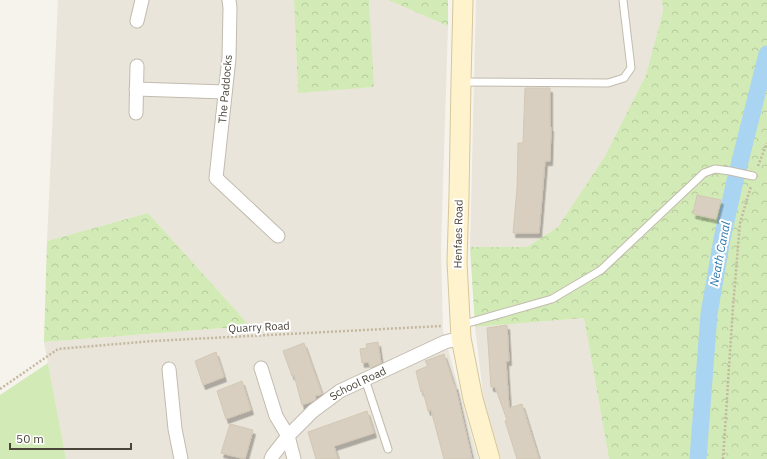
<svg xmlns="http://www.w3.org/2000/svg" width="767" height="459" viewBox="0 0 767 459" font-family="'IBM Plex Sans',sans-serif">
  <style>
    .residential { fill: #eae5da }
    .forest { fill: url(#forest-crowns) }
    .garden { fill: #d2eab5 }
    .water { fill: url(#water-rules) }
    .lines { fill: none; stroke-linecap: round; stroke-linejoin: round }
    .canal { stroke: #a9d4f2; stroke-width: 17 }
    .building { fill: #d8cfc1; stroke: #d3c7b4; filter: url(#shadow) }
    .service-casing { stroke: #c2bbae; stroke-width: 9 }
    .minor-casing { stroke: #c2bbae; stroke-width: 15 }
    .secondary-casing { stroke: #d6c79b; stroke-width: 21 }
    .path { stroke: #c4b79f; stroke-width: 2.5; stroke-dasharray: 2 2; stroke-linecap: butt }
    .service { stroke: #fff; stroke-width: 7 }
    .minor { stroke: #fff; stroke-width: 13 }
    .secondary { stroke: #fff3cd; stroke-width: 19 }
    .labels { text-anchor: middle; stroke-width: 4; stroke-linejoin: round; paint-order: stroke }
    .street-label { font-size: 11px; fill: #4b4439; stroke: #fff }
    .water-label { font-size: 12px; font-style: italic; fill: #2e7ab2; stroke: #fff }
  </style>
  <defs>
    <pattern id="forest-crowns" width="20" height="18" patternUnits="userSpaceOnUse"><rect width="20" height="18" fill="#d2eab5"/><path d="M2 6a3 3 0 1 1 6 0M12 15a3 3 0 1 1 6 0" fill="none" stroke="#b6ca9c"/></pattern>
    <pattern id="water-rules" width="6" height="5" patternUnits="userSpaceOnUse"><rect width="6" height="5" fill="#a9d4f2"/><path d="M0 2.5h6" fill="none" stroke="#8caec5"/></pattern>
    <filter id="shadow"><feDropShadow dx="2.5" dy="4.5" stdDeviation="0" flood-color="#0004"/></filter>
  </defs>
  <rect width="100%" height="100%" fill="#f6f3ec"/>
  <path class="residential" d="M58 0H294L298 92 373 87 369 0H388L448 26 441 249 443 331 478 459H66L44 342 250 326 148 213 47 241Z
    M476 0H662L663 11 646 75 605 156 558 227 527 247H470Z
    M584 318 609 459H501L484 402 475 327Z"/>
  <path class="forest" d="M294 0H369L374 87 298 93Z
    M388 0H448V26Z
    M662 0H767V459H609L584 318 475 327 470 247H527L558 227 605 156 646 75 663 11Z
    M148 213 250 326 44 342 47 241Z"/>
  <path class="garden" d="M48 363 66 459H0V395Z"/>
  <path class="water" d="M730 182 734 185 738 184 726 238 722 239 718 236Z"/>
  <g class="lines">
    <path class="canal" d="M698 459 709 314 722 239 734 185 767 54"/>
  </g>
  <path class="building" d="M525 88H550V127H551L550 161H545L539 233H513L517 188 518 143H523Z
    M697 195 721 200 716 219 693 214Z
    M507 325 509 361H506L509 408 522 404 539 459H517L505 421 507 420 495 387H491L487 328Z
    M378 342 381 363 370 368 369 362 362 363 360 349 367 348 366 344Z
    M304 343 322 394 315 396 316 399 313 401 302 405 294 375 292 376 283 351Z
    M216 352 224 377 203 385 195 361Z
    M444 354 454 385H455L472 459H444L431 410 428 411 423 391 421 392 416 371 428 366 425 361Z
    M242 381 251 410 226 419 217 391Z
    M367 411 374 433 334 446 338 459H316L308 432Z
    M230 424 253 430 245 459 221 453Z"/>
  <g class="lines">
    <g class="service-casing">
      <path id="service" d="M462 82 608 83 624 78 631 68 623 0
        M461 325 552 299 601 270 704 173 715 169 730 171 753 176
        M365 379 388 449"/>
    </g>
    <g class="minor-casing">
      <g id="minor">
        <path d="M229 0 230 8 229 58 216 178 278 236"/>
        <path d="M137 21 142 0"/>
        <path d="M136 89 225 92"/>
        <path d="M136 113 137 66"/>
        <path d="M261 368 276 416 288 436 273 455 271 459"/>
        <path d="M169 369 175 429 181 459"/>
        <path id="s1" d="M294 459 288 436 313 411 340 391 445 342 461 338"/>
      </g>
    </g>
    <g class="secondary-casing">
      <path id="secondary" d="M463 0 461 82 459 195 457 262 461 338 473 399 490 459"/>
    </g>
    <path class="path" d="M758 166 767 143
      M0 389 58 349 153 341 442 326
      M723 459 733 307 740 223 751 186"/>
    <use href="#service" class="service"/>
    <use href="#minor" class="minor"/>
    <use href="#secondary" class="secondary"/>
  </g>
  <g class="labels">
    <g class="street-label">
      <text transform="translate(225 89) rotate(-85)" y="4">The Paddocks</text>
      <text transform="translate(458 234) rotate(-89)" y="4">Henfaes Road</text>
      <text transform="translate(259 327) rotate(-3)" y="4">Quarry Road</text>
      <text dy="4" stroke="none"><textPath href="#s1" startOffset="112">School Road</textPath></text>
    </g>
    <g class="water-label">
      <text transform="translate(720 254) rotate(-79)" y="4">Neath Canal</text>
    </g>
  </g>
  <path d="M10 443v6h121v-6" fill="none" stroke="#4b4439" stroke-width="2"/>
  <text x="16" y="443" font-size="12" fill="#4b4439" stroke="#ffffff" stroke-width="3" paint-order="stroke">50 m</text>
</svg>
